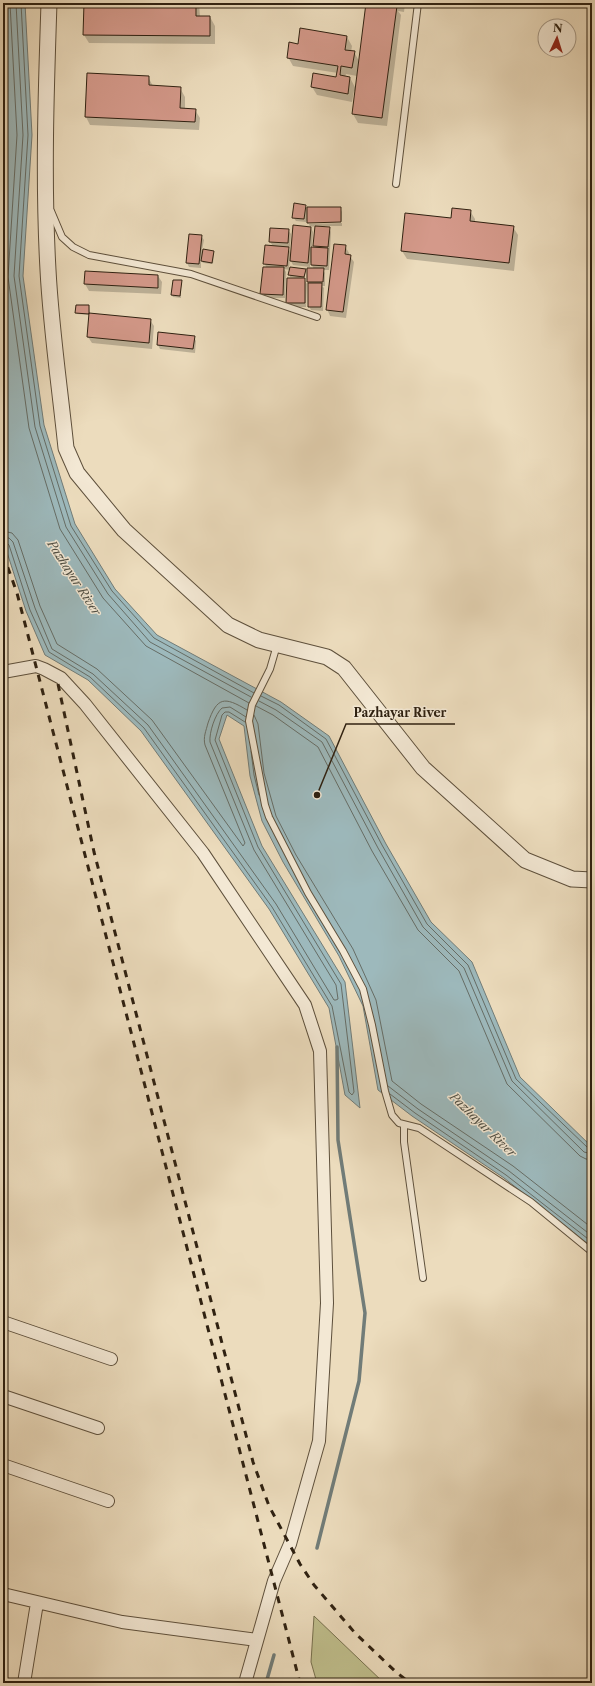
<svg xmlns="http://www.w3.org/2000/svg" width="595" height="1686" viewBox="0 0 595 1686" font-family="'Libre Caslon Text',serif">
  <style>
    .green { fill: #bfbe8c; stroke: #77704e }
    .water { fill: #9db9bc; stroke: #717c78 }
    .shadow { fill: #0003; fill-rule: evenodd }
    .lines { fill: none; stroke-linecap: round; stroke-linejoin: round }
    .shore { stroke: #666d66; stroke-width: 1 }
    .stream { stroke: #717c78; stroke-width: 3.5 }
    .building { fill: #d4998a; stroke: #2f2111 }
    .service-casing { stroke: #5e503c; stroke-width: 8 }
    .minor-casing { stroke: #5e503c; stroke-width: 14 }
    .tertiary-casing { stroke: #5e503c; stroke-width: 17 }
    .service { stroke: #f3e8d4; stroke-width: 6 }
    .minor { stroke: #f3e8d4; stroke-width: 12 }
    .tertiary { stroke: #f3e8d4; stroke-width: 15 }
    .rail { stroke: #2f2111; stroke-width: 3; stroke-dasharray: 7 7; stroke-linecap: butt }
    .labels { text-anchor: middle; stroke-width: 3; stroke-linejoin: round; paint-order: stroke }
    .water-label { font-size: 12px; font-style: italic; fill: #504f44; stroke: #f3e8d4 }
    .leader { fill: none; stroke: #2f2111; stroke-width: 1.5 }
    .callout-dot { fill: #2f2111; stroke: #f3e8d4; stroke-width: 1.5 }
    .callout-label { font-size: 12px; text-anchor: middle; font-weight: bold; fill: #2f2111; stroke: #f3e8d4; stroke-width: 3; stroke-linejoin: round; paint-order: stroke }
  </style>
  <rect width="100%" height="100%" fill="#ecdcbd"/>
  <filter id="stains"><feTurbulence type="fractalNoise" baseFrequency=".005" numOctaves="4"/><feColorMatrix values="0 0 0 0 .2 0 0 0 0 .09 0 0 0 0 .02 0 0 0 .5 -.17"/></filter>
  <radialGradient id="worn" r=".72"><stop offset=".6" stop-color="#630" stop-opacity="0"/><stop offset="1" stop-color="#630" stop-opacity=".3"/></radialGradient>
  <path class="green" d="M314 1616 384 1683H317L311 1662Z"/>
  <path class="water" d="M3 3H25L32 135 23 276 44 425 75 524 115 589 157 635 281 702 329 736 386 844 431 922 472 962 520 1077 592 1147V1247L504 1178 412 1116 378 1090 363 1006 339 956 283 862 262 821 250 776 244 726 227 715 219 739 262 846 345 982 360 1108 345 1095 329 1008 269 909 141 731 88 680 45 655 26 611 3 540Z"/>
  <path class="shadow" d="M85 3H199L200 17H210L215 26V44L89 43 84 35Z
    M347 3H405L404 12 398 11 401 15 387 126 358 123 353 114 356 91H354L352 102 317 95 312 87 337 78 338 73 293 66 288 57 298 45 347 37 352 46 351 52H354L359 61 366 6ZM346 74 357 76 356 89 350 78 345 77Z
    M148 77 153 86 180 88 185 97V109L195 110 200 118 199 130 90 125 86 117Z
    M305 205 307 208H340L342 212V221L309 222V224L307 220 306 222 296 221 293 217Z
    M470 211 475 219V222L513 227 518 235 514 271 407 259 402 251Z
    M342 223V226H325V228H329L331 232 329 270H323L325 273V286H322L324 288 323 311 311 310 309 306 308 281 314 269 310 262V267L293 265 290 259 289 268 305 270 306 272 304 279 307 284 306 307H290L287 303 298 279V278L290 277V270L284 269 286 272 285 298H264L261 294 267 268 264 263 273 246 270 242 271 229 288 230 291 234 290 247H288L291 254 311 228 313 232 312 248H316L315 245 316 226 310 227 309 224Z
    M201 236 204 240 202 250 213 252 214 253 213 264 203 263 201 260V268L189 267 187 263Z
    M345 246 349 253V255L354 262 346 318 330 316 327 309Z
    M86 272 158 276 162 282 161 294 89 291 85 284Z
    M181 281V298L173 297 172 295Z
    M89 306 90 314 150 320 154 326 152 349 92 343 88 337 90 315 77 314 76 313Z
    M159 333 194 337 196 341 195 353 160 349 158 345Z"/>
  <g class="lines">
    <path class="shore" d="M10 3 17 135 8 277 29 428 60 529 103 598 146 646 249 703
      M16 3 23 135 14 276 35 427 66 527 108 594 150 642 251 697
      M21 3 28 135 19 276 40 426 71 526 112 591 154 638 254 693
      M3 531 12 533 18 540 40 606 57 644 97 669 152 720 243 846 245 843 205 745C203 737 206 731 208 723 217 697 224 696 247 710
      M3 537 9 538 13 542 35 608 52 649 93 674 148 725 276 904 334 1000H336L338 999 336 985 254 850 210 742C209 733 215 714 222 708L230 707 246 717
      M3 542H6L9 545 30 610 49 652 90 677 144 728 272 907 332 1006 349 1092 352 1095 354 1092 341 984 258 847 215 740 222 715 225 712H229L245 722
      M261 696 279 705 326 739 382 845 427 924 468 965 516 1079 588 1148 592 1149
      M259 701 276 710 322 742 378 848 423 927 464 968 512 1081 584 1152 592 1154
      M256 706 273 715 318 747 372 851 418 930 459 971 507 1084 580 1156 586 1159 592 1160
      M254 715 258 724 264 773 276 816 296 855 353 949 376 1000 392 1081 421 1104 513 1166 592 1228
      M251 751 254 775 259 795
      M388 1086 418 1109 509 1171 592 1236
      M390 1094 415 1113 506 1175 592 1242"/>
    <path class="stream" d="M317 1548 359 1381 365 1313 338 1140 337 1047
      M266 1683 274 1655"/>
  </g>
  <path class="building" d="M84 3H196V16H210V36L83 35Z
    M366 3 397 6 382 118 352 114Z
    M300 28 347 36 345 50 355 51 352 68 341 66 340 75 350 77 348 94 311 87 313 73 336 77 338 66 287 58 289 42 298 44Z
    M87 73 149 76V85L181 87 180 108 196 109 195 122 85 117Z
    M294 203 306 205 304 219 292 218Z
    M307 207H341V222L307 223Z
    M452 208 471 210 470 221 514 226 509 263 401 251 405 213 451 218Z
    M293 225 311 227 308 263 290 261Z
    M315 226 330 227 328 247 313 246Z
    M270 228 289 229 288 243 269 242Z
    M189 234 202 235 199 264 186 263Z
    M334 244 346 245 345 254 351 255 343 312 326 310Z
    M265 245 289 247 287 266 263 264Z
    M311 247 328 248 327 266 311 265Z
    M203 249 214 251 212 263 201 261Z
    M263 267H284L283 295 260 294Z
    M290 267 306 269 304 277 288 275Z
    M307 268H324L323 282H307Z
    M85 271 158 275V288L84 284Z
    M287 278H305V303H286Z
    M173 280H182L180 296 171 295Z
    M308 283H322L321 307H308Z
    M76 305H89V314L75 313Z
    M89 313 151 319 149 343 87 337Z
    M158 332 195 336 193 349 157 345Z"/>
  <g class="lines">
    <g class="service-casing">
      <path id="service" d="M396 184 418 3
        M51 211 62 237 73 247 89 255 191 274 317 317
        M277 645 270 669 252 705 249 721 265 805 269 817 308 893 343 951 363 989 372 1025 385 1091 392 1115 399 1123 419 1128 531 1202 592 1252
        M404 1125V1142L423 1278"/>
    </g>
    <g class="minor-casing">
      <path id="minor" d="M3 672 36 666 44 669 61 678 85 704 203 853 305 1005 320 1051 327 1303 319 1441 290 1544 274 1581 245 1683
        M3 1322 111 1359
        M3 1396 98 1428
        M3 1465 108 1501
        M3 1594 122 1622 257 1640
        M24 1683 37 1603"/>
    </g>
    <g class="tertiary-casing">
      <path id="tertiary" d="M49 3C46 92 43 181 48 270 51 329 60 389 66 448L77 473 124 530 228 625 259 640 327 657 344 668 423 768 525 860 572 879 592 880"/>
    </g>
    <use href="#service" class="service"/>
    <use href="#minor" class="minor"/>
    <use href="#tertiary" class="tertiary"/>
    <path class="rail" d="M3 554 17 593 300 1683
      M58 684 94 852 253 1462 269 1506 300 1564 314 1585 355 1633 396 1672 410 1683"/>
  </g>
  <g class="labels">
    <g class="water-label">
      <text transform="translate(74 578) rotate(57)" y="4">Pazhayar River</text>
      <text transform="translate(483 1125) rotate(44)" y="4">Pazhayar River</text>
    </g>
  </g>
  <path class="leader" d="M317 795L346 724H455"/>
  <circle class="callout-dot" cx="317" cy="795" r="4"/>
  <g class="callout-label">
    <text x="400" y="717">Pazhayar River</text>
  </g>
  <rect width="595" height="1686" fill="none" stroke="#ecdcbd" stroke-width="16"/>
  <rect x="4" y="4" width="587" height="1678" fill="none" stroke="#2f2111" stroke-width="2"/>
  <rect x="8" y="8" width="579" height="1670" fill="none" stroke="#2f2111"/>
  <g transform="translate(557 38) rotate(4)"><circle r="19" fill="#f3e8d4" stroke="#a59886"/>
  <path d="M0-3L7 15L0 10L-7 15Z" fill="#8f2418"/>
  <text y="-6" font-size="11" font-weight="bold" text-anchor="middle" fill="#2f2111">N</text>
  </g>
  <rect width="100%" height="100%" filter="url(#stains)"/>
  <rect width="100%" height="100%" fill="url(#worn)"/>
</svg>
